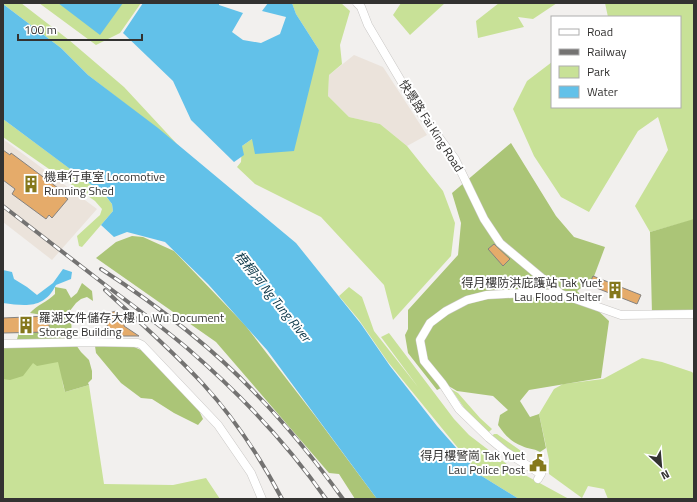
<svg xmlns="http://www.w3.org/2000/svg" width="697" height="502" viewBox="0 0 697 502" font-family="'Titillium Web','Noto Sans SC',sans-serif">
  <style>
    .built { fill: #ebe3db }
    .green { fill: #c8e197 }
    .forest { fill: #abc577 }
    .water { fill: #62c1e9 }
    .building { fill: #e5ab6a; stroke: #848280 }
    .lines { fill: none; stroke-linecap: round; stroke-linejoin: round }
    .minor-casing { stroke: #c9c7c5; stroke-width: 9 }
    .minor { stroke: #fff; stroke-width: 8 }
    .rail-casing { stroke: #747372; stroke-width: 4 }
    .rail { stroke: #fff; stroke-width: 2.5; stroke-dasharray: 8; stroke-linecap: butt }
    .labels { text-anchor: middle; stroke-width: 4; stroke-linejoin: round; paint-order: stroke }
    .street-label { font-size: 12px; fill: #333231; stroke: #fff }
    .poi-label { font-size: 12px; fill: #333231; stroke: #fff; text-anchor: start }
    .water-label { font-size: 13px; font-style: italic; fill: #093546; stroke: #fff }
  </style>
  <rect width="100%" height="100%" fill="#f2f0ee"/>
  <path class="built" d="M354 55 383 67 427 135 407 146 380 124 349 117 328 96 329 75Z
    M3 139 97 209 52 260 3 222Z"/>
  <path class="green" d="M3 3H21L69 40 124 87 177 144 88 75 61 48 3 4Z
    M39 3H141L120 33 96 45Z
    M292 3H341L350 11 340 45 342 64 329 75 328 96 349 117 380 124 407 146 443 191 455 223 451 256 393 320 384 285 321 217 255 184 237 167 241 162 242 146 252 139 319 50 296 14Z
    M401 3H445L410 35 393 15Z
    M499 3H557L533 19 518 17 524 27 478 38 476 21Z
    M605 3H694L693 220 650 232 635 206 668 150 658 117 638 131 589 212 561 197 534 156 513 109 527 81 552 62V107H680V17H608Z
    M3 119 104 194 112 204 113 211 82 247 79 246 77 236 100 215 102 209 95 201 3 137Z
    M349 287 362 297 374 331 418 387 381 337 389 333 454 419 469 435 512 468 569 499H519L480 475 388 362 359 320 339 296Z
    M3 352H59L63 385 65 392 89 385 104 484 173 485 206 478 220 499H3Z
    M642 358 662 362 692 372 694 374V499H608L604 489 588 486 582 498 549 474V460L539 414 554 389 563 384 603 379Z
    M451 389 458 393 480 418 492 429 488 433 467 412Z
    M494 434H497L524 453 522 455 517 454 494 439 491 437Z"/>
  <path class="forest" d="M511 143 556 216 574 237 605 247 593 279 577 291 609 321 601 378 529 390 520 401 530 417 539 414 546 448 540 452C533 448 528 449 522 446 511 442 504 434 498 425L500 415 508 410 493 396 457 391 447 385 437 390 408 353 405 335 408 329V310L458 255 461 223 452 193Z
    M694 219V314H652L650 232Z
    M132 236 143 237 174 251 245 325 316 417 377 499H355L339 474 329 473 216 342 96 258 116 242Z
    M82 283 92 291 93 301 87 297 81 299 76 303 69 312H65C71 319 74 326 69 335L81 352 89 360 92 371V379L88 383 89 385 65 392 58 362 37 366 33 363 23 376 10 380 3 379V344L16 343 19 332H49V316L30 313C37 305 47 302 55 294V287L66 289 71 298 77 293Z
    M95 346 134 347 141 350 146 355 152 353 194 400 203 419 198 425 174 413 152 399 141 398 121 383 96 353Z"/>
  <path class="water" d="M58 3H123L100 35Z
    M143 3H219V5L243 13 232 32 243 40 261 43 280 34 286 17 262 11 268 3H292L296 14 319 50 294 151 255 154 252 139 242 146 244 155 234 162 191 120 173 81 123 33Z
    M3 4 61 48 88 75 158 128 296 243 361 324 390 366 437 426 480 475 519 499H377L267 350 208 284 165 242 127 232 114 237 101 225 113 211 112 204 105 195 3 119Z
    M63 269 72 272 71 279 56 285C44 309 26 306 3 303V270L12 272 14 279 27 287 37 295 53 283Z"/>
  <path class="building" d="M3 150 10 155 11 153 66 194 64 196 68 199 52 218 49 215 46 219 12 194 15 189 3 180Z
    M494 244 510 259 503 266 488 249Z
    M593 276 641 295 637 304 589 285Z
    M116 311 125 320 124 326 139 336H105V329H108L105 314Z
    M49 316V332L3 333V318Z
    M541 459 542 466H539L534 463V460Z"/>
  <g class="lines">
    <g class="minor-casing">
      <path id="minor" d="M357 3 361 7 368 25 417 108 455 159 484 219 500 243 561 294
        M3 344 93 342 138 343 142 345 218 425 251 473 262 499
        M538 479 541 474 506 452 489 438 459 409 442 383 424 361 420 340 430 323 446 311 467 300 487 295 526 293 561 294 621 315 694 314"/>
    </g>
    <use href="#minor" class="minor"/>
    <g class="rail-casing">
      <path id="rail" d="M3 206C38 233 73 260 108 287 135 307 162 327 187 348 239 393 287 443 326 499
        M101 269C157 305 212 347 258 396 289 428 317 463 343 499
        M105 290C138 321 173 351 203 384 235 419 260 457 282 499"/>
    </g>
    <use href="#rail" class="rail"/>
  </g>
  <defs>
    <g id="building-bare" transform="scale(1.38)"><path d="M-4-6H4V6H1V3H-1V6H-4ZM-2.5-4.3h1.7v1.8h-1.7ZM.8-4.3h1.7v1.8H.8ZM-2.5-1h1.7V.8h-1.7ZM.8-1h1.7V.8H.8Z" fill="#85781c" stroke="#fff" stroke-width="2.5" paint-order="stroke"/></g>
    <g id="civic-bare" transform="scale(1.38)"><path d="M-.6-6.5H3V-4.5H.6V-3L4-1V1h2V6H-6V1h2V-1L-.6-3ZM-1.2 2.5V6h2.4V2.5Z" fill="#85781c" stroke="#fff" stroke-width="2.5" paint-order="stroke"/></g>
  </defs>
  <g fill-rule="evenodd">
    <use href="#building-bare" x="31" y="184"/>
    <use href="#building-bare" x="615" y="290"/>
    <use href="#building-bare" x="26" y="325"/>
    <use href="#civic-bare" x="538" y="463"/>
  </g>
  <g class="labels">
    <g class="street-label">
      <text transform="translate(431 126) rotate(57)" y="4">快景路 Fai King Road</text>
    </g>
    <g class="poi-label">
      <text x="44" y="181">機車行車室 Locomotive<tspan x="44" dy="14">Running Shed</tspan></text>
      <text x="602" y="287" text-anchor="end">得月樓防洪庇護站 Tak Yuet<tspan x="602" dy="14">Lau Flood Shelter</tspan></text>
      <text x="39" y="322">羅湖文件儲存大樓 Lo Wu Document<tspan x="39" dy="14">Storage Building</tspan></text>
      <text x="525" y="460" text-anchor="end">得月樓警崗 Tak Yuet<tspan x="525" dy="14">Lau Police Post</tspan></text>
    </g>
    <g class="water-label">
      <text transform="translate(273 296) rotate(51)" y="5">梧桐河 Ng Tung River</text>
    </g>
  </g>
  <rect width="697" height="502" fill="none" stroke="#333231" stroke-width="8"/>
  <rect x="551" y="16" width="130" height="92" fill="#ffffff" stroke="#adadad"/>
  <rect x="559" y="29" width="20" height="6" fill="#ffffff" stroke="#adadad"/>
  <text x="587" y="36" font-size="12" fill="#333231">Road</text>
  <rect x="559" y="49" width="20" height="6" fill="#747372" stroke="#adadad"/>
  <text x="587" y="56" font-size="12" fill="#333231">Railway</text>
  <rect x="559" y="66" width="20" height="12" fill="#c8e197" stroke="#adadad"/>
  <text x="587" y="76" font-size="12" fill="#333231">Park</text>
  <rect x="559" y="86" width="20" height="12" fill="#62c1e9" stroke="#adadad"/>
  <text x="587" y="96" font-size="12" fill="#333231">Water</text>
  <g transform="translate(661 466) rotate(154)" stroke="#ffffff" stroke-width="3" paint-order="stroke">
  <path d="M0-3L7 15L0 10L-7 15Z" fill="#333231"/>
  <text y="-6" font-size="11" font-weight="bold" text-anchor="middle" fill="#333231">N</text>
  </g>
  <path d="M18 34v6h124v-6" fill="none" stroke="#333231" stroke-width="2"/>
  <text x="24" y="34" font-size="12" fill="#333231" stroke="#ffffff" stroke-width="3" paint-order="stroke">100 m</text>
</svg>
